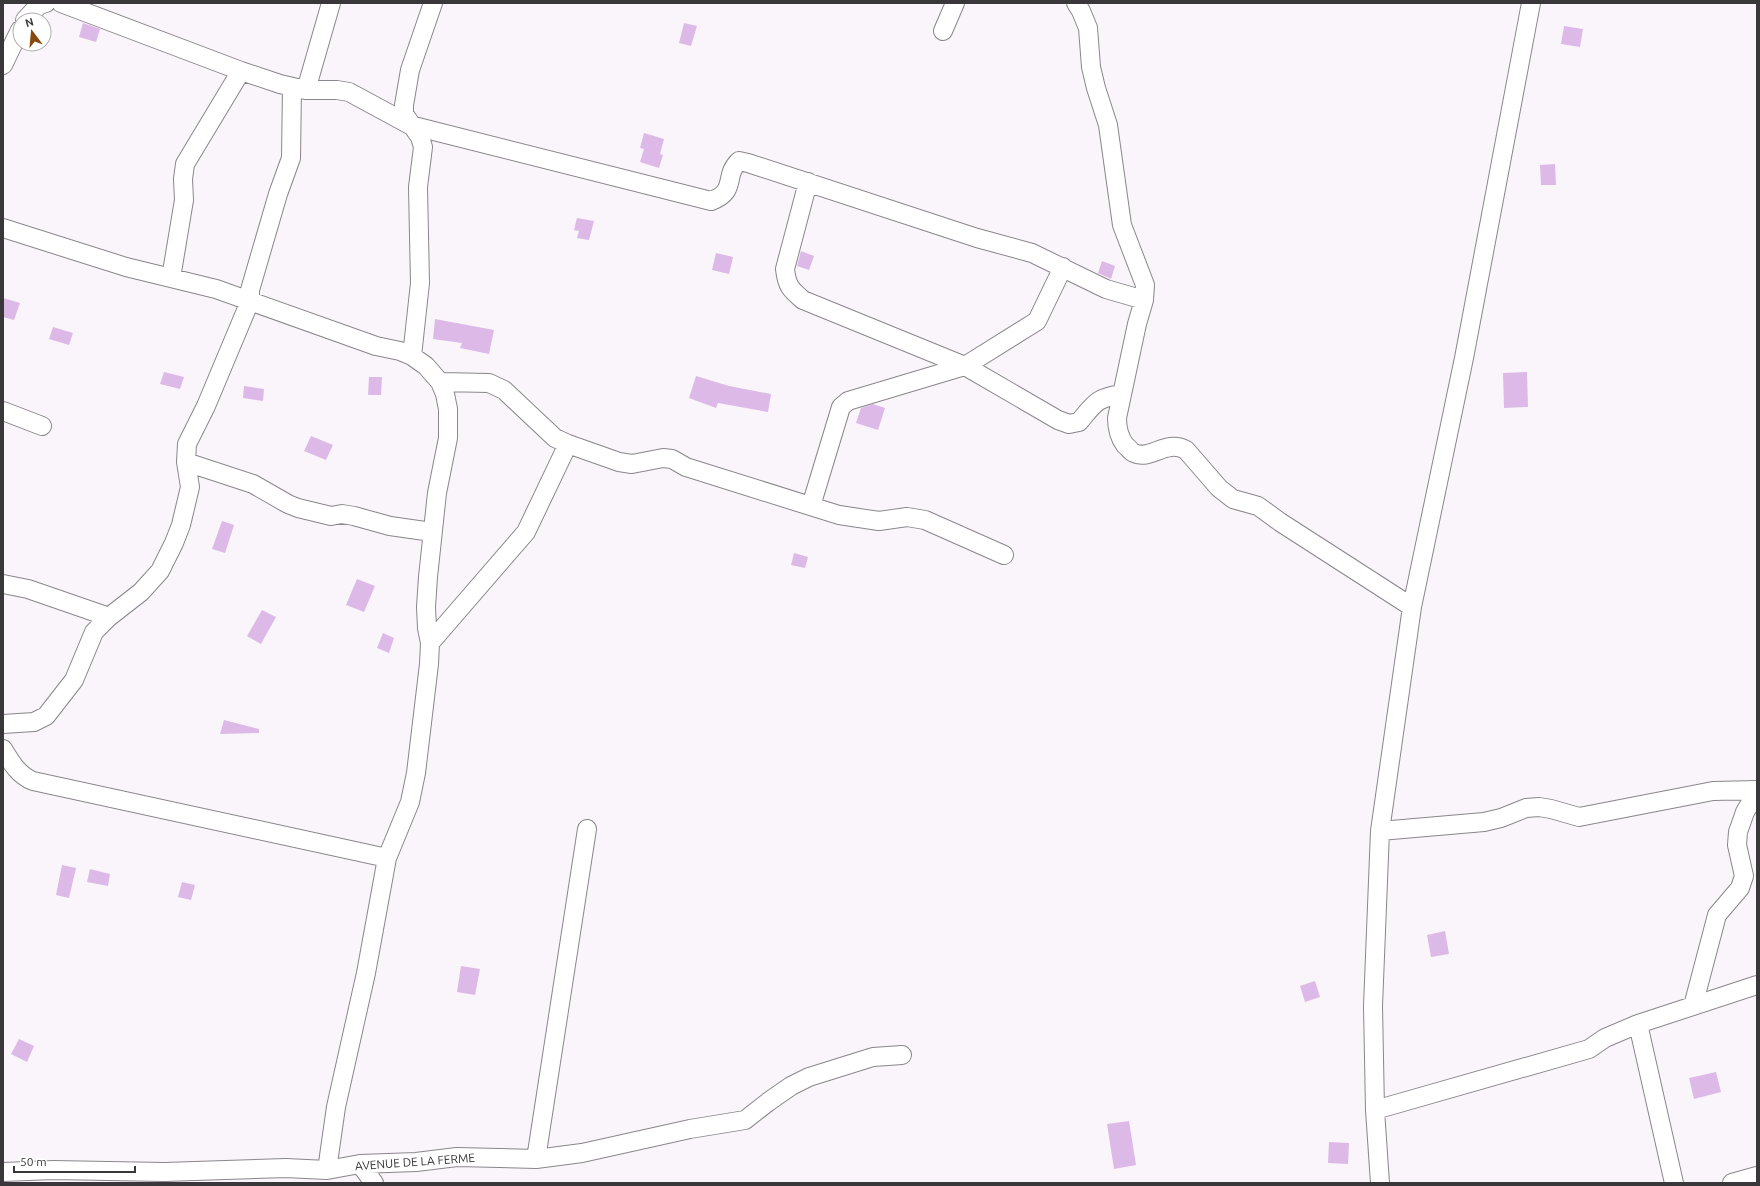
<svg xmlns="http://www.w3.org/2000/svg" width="1760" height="1186" viewBox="0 0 1760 1186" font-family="Ubuntu,sans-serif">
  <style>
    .building { fill: #ddb9e8 }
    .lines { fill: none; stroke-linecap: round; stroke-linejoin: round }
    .minor-casing { stroke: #8a868b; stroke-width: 20 }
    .minor { stroke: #fff; stroke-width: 18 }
    .labels { text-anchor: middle; stroke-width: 4; stroke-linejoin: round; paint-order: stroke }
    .street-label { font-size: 12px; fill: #393739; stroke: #fff }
  </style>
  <rect width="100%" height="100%" fill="#faf5fa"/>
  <path class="building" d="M83 23 100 29 96 42 79 37Z
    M684 23 697 26 691 46 679 43Z
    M1564 26 1583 29 1580 47 1561 44Z
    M644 133 664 139 660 154 663 155 659 168 640 162 644 149 640 148Z
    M1555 164 1556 185H1541L1540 165Z
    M577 218 594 221 589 240 577 238 579 231 574 230Z
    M801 251 814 256 809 270 797 266Z
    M716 253 733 257 729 274 712 270Z
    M1102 261 1115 266 1111 279 1098 273Z
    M3 298 20 303 14 320 3 317Z
    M435 319 494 330 489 354 460 348 462 343 433 339Z
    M53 327 73 333 69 345 49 339Z
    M164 372 184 377 180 389 160 384Z
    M1527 372 1528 407 1504 408 1503 373Z
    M696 376 729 386 771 394 768 412 718 403 716 408 689 398Z
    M369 377H382L381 395H368Z
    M244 386 264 389 263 401 243 398Z
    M873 404 885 408 878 430 856 423 861 408Z
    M311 436 333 445 326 460 304 451Z
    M222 521 234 525 225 553 212 549Z
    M794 553 808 557 805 568 791 565Z
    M357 579 375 586 364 612 346 605Z
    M262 610 276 617 261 644 247 636Z
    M383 633 394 638 389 653 377 648Z
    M224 720 259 729V733L220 734Z
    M62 865 76 868 69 898 56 895Z
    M90 869 110 874 108 886 87 882Z
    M182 882 195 885 191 900 178 897Z
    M1445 931 1449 954 1431 957 1427 935Z
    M461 966 480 969 475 995 457 992Z
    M1315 981 1320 997 1305 1002 1300 986Z
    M19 1039 34 1046 27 1062 11 1054Z
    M1716 1072 1721 1092 1694 1099 1689 1078Z
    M1129 1121 1136 1165 1114 1169 1107 1124Z
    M1329 1142 1349 1143 1348 1164 1328 1163Z"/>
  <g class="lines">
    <g class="minor-casing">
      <path id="minor" d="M61 3 241 71 280 84 306 90H337L349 92 410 125 711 201C738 191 723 176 739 161L748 163 977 238 1032 253 1106 289 1144 300
        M1076 3 1081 11 1088 28 1091 67 1096 88 1108 125 1122 225 1145 285 1144 300 1137 324 1117 418C1117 428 1119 437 1125 445 1128 447 1131 452 1134 453 1150 461 1166 439 1186 450L1219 488 1233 499 1258 506 1280 522 1412 607
        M25 20 39 5 46 3
        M943 31 955 3
        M3 65 20 30
        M306 90 331 3
        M808 182 785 269C787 286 790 289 803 300L965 366 1058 420 1069 424 1079 422C1095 403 1096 398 1122 394
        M3 228 126 267 216 289 376 346 400 351 412 356
        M171 278 184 200 183 179 185 164 241 71
        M440 382 489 383 504 390 555 438 568 444 619 462 632 464 663 458 672 459 686 467 839 515 879 521 907 517 925 520 1004 555
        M3 411 42 426
        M186 462 253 484 288 504 298 508 331 516 342 514 354 516 390 526 432 532
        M811 506 841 407 848 401 965 366 1037 321 1063 267
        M3 584 28 589 109 617
        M430 643 526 532 568 444
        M3 724 34 722 46 716 74 680 94 632 109 617 141 592 160 571 174 543 181 525 190 487 186 462 187 444 206 406 250 301V290L278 194 291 158 292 87
        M3 749C11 762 18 775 33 781L387 858
        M1380 831 1484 822 1501 818 1526 808 1539 807 1551 809 1579 817 1713 791 1757 790
        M1693 1006 1717 915 1740 888 1744 876 1737 845 1738 832 1745 812 1757 792
        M1638 1024 1674 1183
        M1375 1110 1589 1049 1605 1038 1638 1024 1757 985
        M536 1159 587 829
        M360 1164 374 1183
        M327 1170 336 1107 366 973 387 858 410 802 416 773 429 664 430 643 427 628 426 607 428 577 437 493 448 438V409L445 394 440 382 426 366 412 356 420 283 418 187 423 147 420 137 404 114V105L410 70 433 3
        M3 1172 53 1170 164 1172 286 1168 327 1170 360 1164 416 1162 457 1157 536 1159 582 1153 690 1129 745 1120 768 1102 791 1086 809 1077 873 1057 902 1055
        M1380 1183 1375 1110 1373 1006 1380 831 1412 607 1464 358 1531 3
        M1732 1183 1757 1176"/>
    </g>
    <use href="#minor" class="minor"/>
  </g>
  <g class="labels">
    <g class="street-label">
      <text transform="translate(415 1162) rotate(-4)" y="4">AVENUE DE LA FERME</text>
    </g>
  </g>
  <rect width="1760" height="1186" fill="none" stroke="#393739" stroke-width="8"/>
  <g transform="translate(32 32) rotate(344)"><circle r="19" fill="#ffffff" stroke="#b0afb0"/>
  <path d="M0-3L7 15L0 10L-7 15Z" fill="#88490e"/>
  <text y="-6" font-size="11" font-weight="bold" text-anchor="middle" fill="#393739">N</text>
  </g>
  <path d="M14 1166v6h121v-6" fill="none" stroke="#393739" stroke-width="2"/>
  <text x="20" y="1166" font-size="12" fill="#393739" stroke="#ffffff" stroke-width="3" paint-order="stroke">50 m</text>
</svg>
